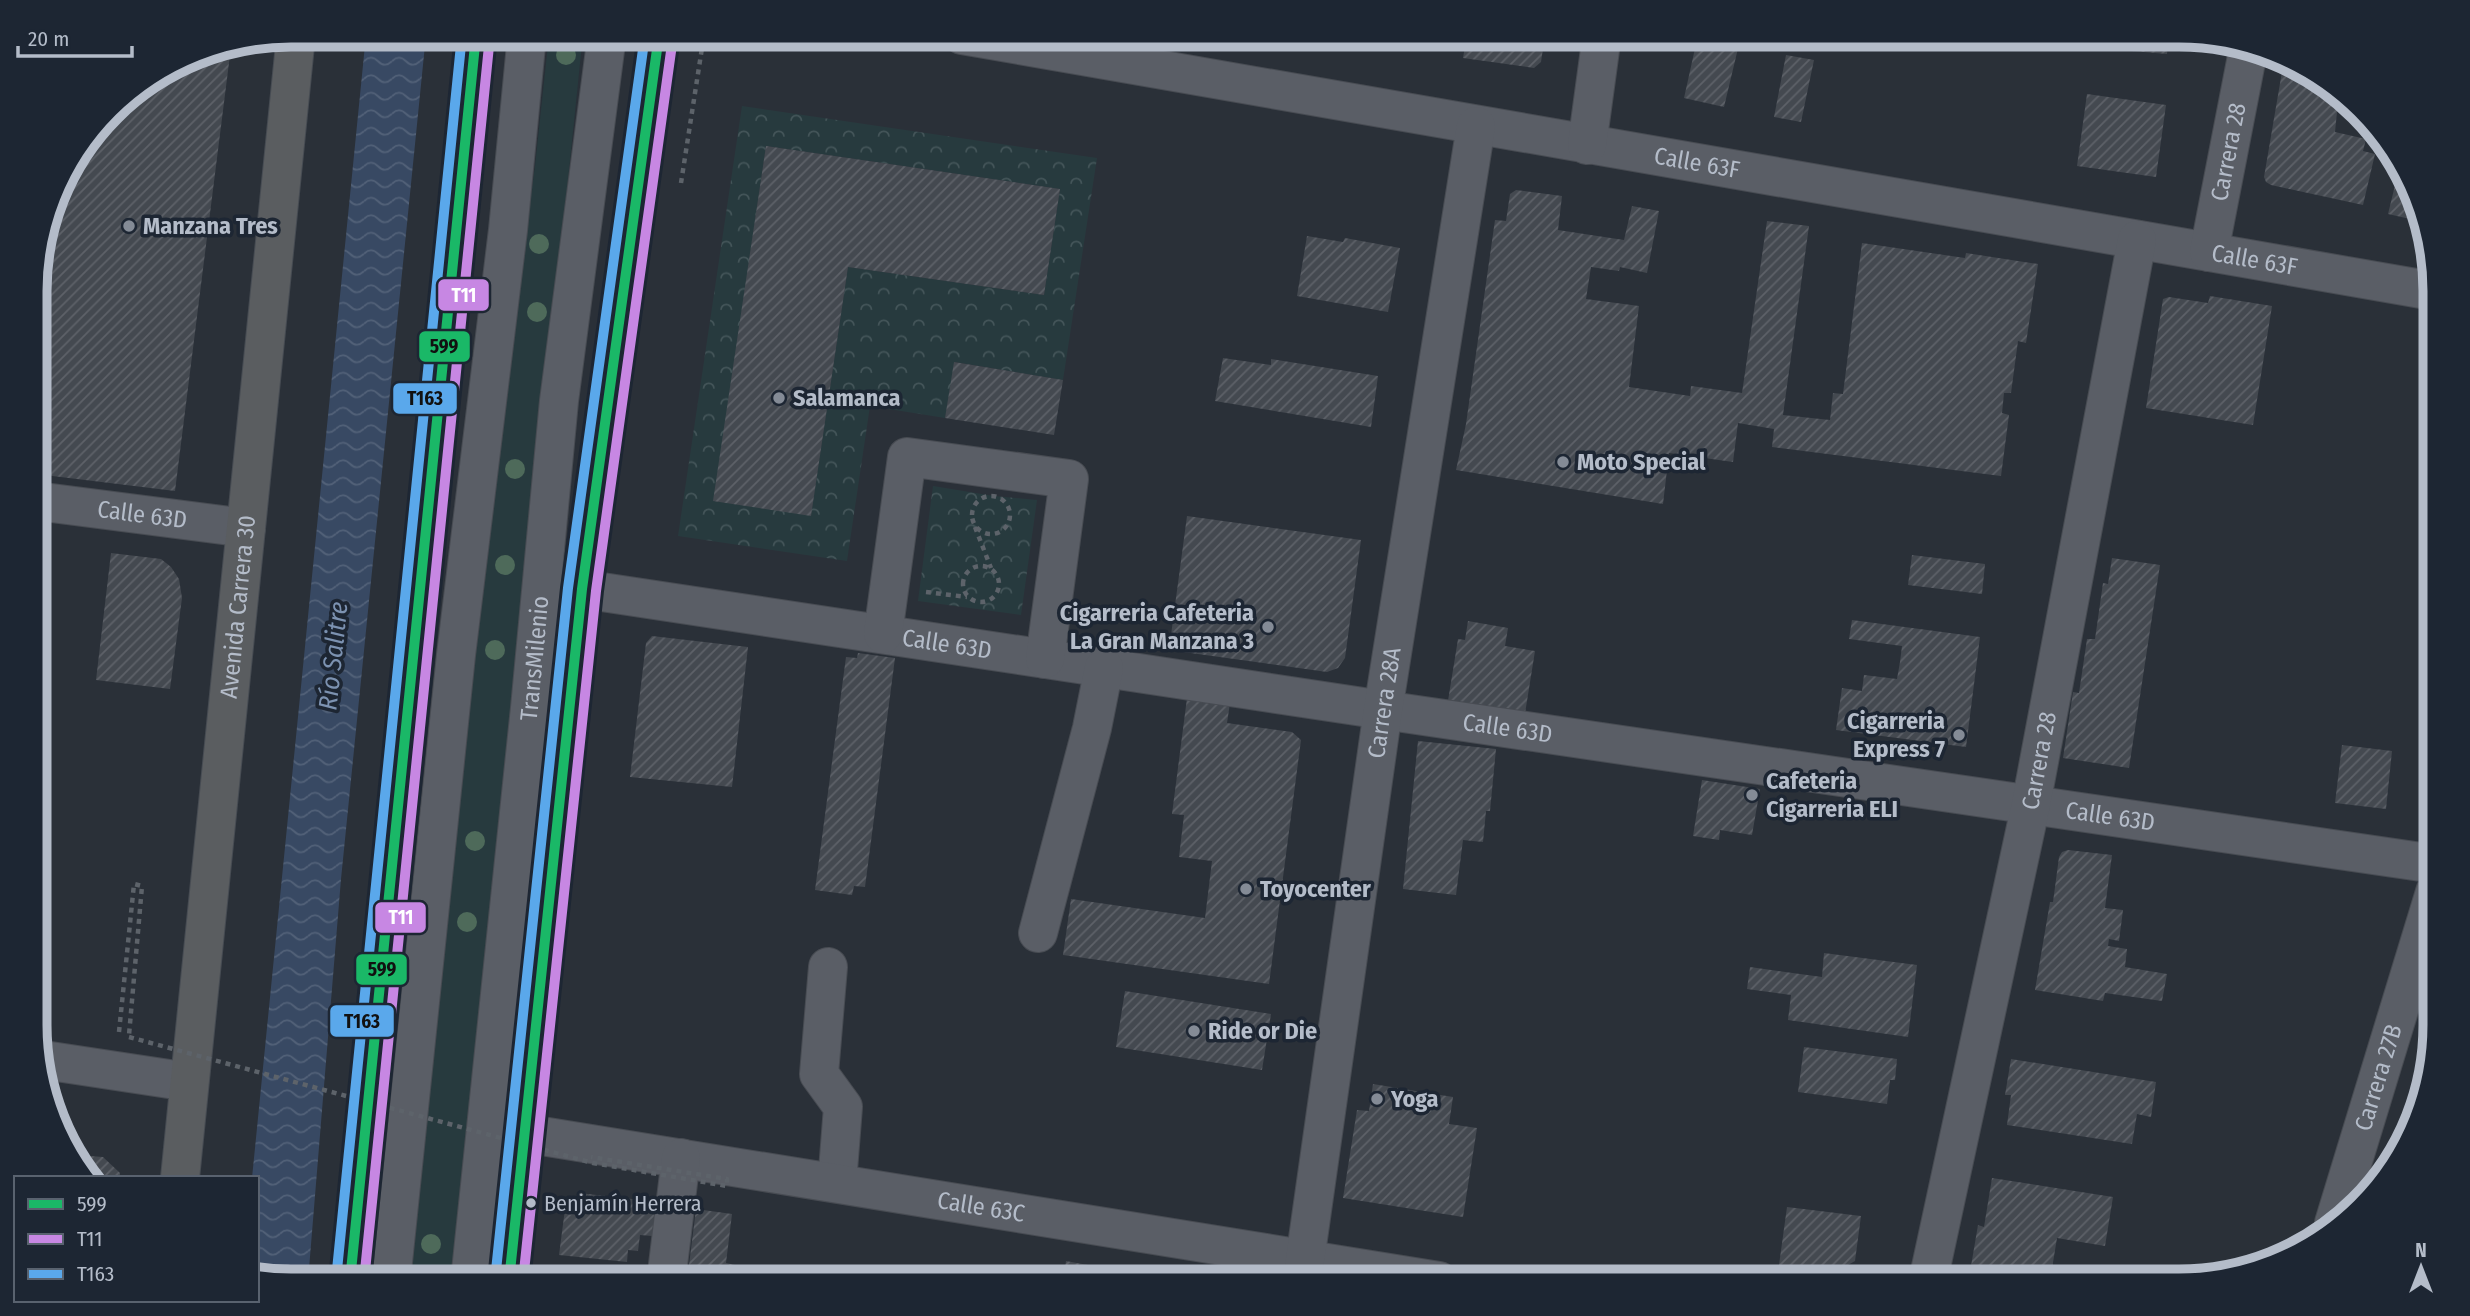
<svg xmlns="http://www.w3.org/2000/svg" width="2470" height="1316" viewBox="0 0 2470 1316" font-family="'Fira Sans Condensed',sans-serif">
  <style>
    .grass { fill: #273a3e }
    .park { fill: url(#park-crowns); fill-rule: evenodd }
    .water { fill: url(#water-waves) }
    .building { fill: url(#building-hatch) }
    .lines { fill: none; stroke-linecap: round; stroke-linejoin: round }
    .minor-casing { stroke: #484c53; stroke-width: 40 }
    .highway-casing { stroke: #474c53; stroke-width: 40 }
    .path { stroke: #5d636a; stroke-width: 4.5; stroke-dasharray: 5 5; stroke-linecap: butt }
    .minor { stroke: #5a5e66; stroke-width: 38 }
    .highway { stroke: #5a5d60; stroke-width: 38 }
    .path-bridge { stroke: #5d636a; stroke-width: 4.5; stroke-dasharray: 5 5; stroke-linecap: butt }
    .bus-1-casing { stroke: #1d2633; stroke-width: 16 }
    .bus-2-casing { stroke: #1d2633; stroke-width: 16 }
    .bus-3-casing { stroke: #1d2633; stroke-width: 16 }
    .bus-1 { stroke: #1ab867; stroke-width: 10 }
    .bus-2 { stroke: #c787e3; stroke-width: 10 }
    .bus-3 { stroke: #5aa8eb; stroke-width: 10 }
    .tree { fill: #4e6a5a }
    .poi-dot { fill: #848b96; stroke: #1d2633; stroke-width: 2.5 }
    .bus-dot { fill: #b4bcc9; stroke: #1d2633; stroke-width: 2.5 }
    .labels { text-anchor: middle; stroke-width: 7; stroke-linejoin: round; paint-order: stroke }
    .bus-label { font-size: 22px; fill: #b4bcc9; stroke: #1d2633; text-anchor: start }
    .street-label { font-size: 24px; fill: #b4bcc9; stroke: #1d2633 }
    .poi-label { font-size: 24px; font-weight: bold; fill: #b4bcc9; stroke: #1d2633; text-anchor: start }
    .water-label { font-size: 26px; font-style: italic; fill: #7c92b1; stroke: #1d2633 }
    .rim { fill: none; stroke: #b4bcc9; stroke-width: 9 }
    .line-badge { stroke: #1d2633; stroke-width: 2.5 }
    .badge-label { font-size: 19px; text-anchor: middle; font-weight: bold; fill: #fff }
    .pale-badge-label { font-size: 19px; text-anchor: middle; font-weight: bold; fill: #111 }
  </style>
  <defs>
    <pattern id="park-crowns" width="20" height="18" patternUnits="userSpaceOnUse" patternTransform="scale(1.75)"><rect width="20" height="18" fill="#273a3e"/><path d="M2 6a3 3 0 1 1 6 0M12 15a3 3 0 1 1 6 0" fill="none" stroke="#445559"/></pattern>
    <pattern id="water-waves" width="16" height="10" patternUnits="userSpaceOnUse" patternTransform="scale(1.75)"><rect width="16" height="10" fill="#384963"/><path d="M0 5q4-4 8 0t8 0" fill="none" stroke="#526178"/></pattern>
    <pattern id="building-hatch" width="6" height="6" patternUnits="userSpaceOnUse" patternTransform="scale(1.75)"><rect width="6" height="6" fill="#444950"/><path d="M-1 1l2-2M0 6l6-6M5 7l2-2" fill="none" stroke="#5d6168"/></pattern>
  </defs>
  <rect width="100%" height="100%" fill="#2a3038"/>
  <path class="grass" d="M549 35H583L454 1281H400L492 473 535 166Z"/>
  <path class="park" d="M742 106 1097 158 1063 380 955 362 945 418 870 406 847 561 678 536ZM766 146 1060 189 1044 295 848 267 811 515 714 501Z
    M933 486 994 496 1037 500 1021 615 918 601Z"/>
  <path class="water" d="M366 35H426L341 879 308 1281H292L257 1273V1178H252Z"/>
  <path class="building" d="M1467 35H1545L1541 62 1534 68 1463 58Z
    M1698 35H1716L1740 40 1724 107 1684 98Z
    M2121 35H2169L2167 54 2120 50Z
    M231 47 175 491 36 474V274L62 178 122 99 194 54Z
    M1786 55 1814 60 1801 122 1774 117Z
    M2284 60 2292 62 2338 102 2335 132 2366 139 2363 151 2375 154 2363 205 2271 185 2266 182 2264 177Z
    M2087 94 2166 105 2156 177 2077 166Z
    M766 146 1060 189 1044 295 848 267 811 516 713 501Z
    M2399 169 2419 221 2388 214Z
    M1516 190 1562 196 1558 230 1624 240 1632 206 1659 211 1647 273 1620 267 1619 271 1591 267 1586 299 1639 306 1629 387 1690 396 1691 386 1742 393 1767 221 1809 226 1783 415 1830 420 1833 393 1843 394 1862 243 1965 258 1966 253 2038 264 2026 343 2018 341 2011 393H2004L2002 413 2009 415 2001 476 1772 447 1774 429 1738 423 1733 462 1669 453 1663 504 1456 470 1466 424 1495 220 1506 221 1510 194Z
    M1307 236 1343 242 1345 238 1400 248 1388 312 1297 296Z
    M2210 296 2272 306 2253 425 2146 408 2163 299 2169 297 2208 303Z
    M1223 358 1271 365V359L1378 376 1371 427 1215 401Z
    M954 362 1063 380 1054 435 945 418Z
    M1187 516 1361 540 1345 658 1338 668 1327 672 1169 650Z
    M111 553 161 559 171 567 179 579 182 598 170 689 96 680Z
    M1912 555 1985 564 1982 594 1908 585Z
    M2112 558 2160 565 2129 768 2063 758 2073 692 2079 693 2087 639H2095L2103 583 2108 584Z
    M1852 620 1980 637 1966 747 1836 730 1842 688 1862 691 1864 675 1897 679 1900 662 1902 646 1849 639Z
    M1468 621 1508 628 1505 646 1535 651 1523 726 1446 713 1458 639 1465 640Z
    M652 636 748 647 732 787 630 777 646 643Z
    M858 653 895 658 865 887 854 886 852 895 815 890 846 657 857 658Z
    M1187 698 1230 703 1227 723 1292 732 1301 740 1269 984 1063 955 1071 899 1205 918 1212 861 1179 857 1184 815 1172 814Z
    M1418 741 1496 749 1490 811H1486L1483 842 1463 840 1456 895 1403 889Z
    M2342 745 2392 751 2386 809 2335 803Z
    M1702 780 1760 789 1752 835 1720 830 1719 840 1693 836Z
    M2068 850 2112 855 2105 908 2123 910 2119 941 2109 939 2108 946 2127 949 2125 967 2167 974 2162 1001 2105 993 2103 1001 2035 990 2050 902H2053L2059 857 2062 852Z
    M1824 953 1917 965 1908 1037 1788 1020 1791 995 1747 989 1750 967 1822 977Z
    M1125 991 1271 1014 1262 1070 1116 1047Z
    M1804 1047 1897 1059 1895 1080H1890L1887 1104 1798 1092Z
    M2011 1059 2156 1082 2151 1117 2137 1114 2132 1144 2007 1125 2011 1095H2005Z
    M1373 1084 1453 1097 1449 1124 1477 1128 1463 1217 1343 1198 1357 1110 1369 1111Z
    M77 1155 103 1157 120 1173V1178H87Z
    M1992 1178 2113 1197 2105 1246 2057 1238 2050 1281H1974L1970 1272 1978 1225 1984 1227Z
    M579 1193 650 1201 655 1208 652 1236 640 1235 638 1251 628 1250 627 1262 559 1255 565 1209 577 1210Z
    M1787 1207 1861 1216 1855 1261 1834 1273 1779 1265Z
    M696 1209 732 1214 726 1263 735 1265 733 1281H687Z
    M1066 1261 1104 1268 1103 1276 1120 1281H1063Z
    M2161 1267 2215 1274 2195 1280H2159Z
    M1130 1274 1161 1279V1281H1129Z"/>
  <g class="lines">
    <g class="minor-casing">
      <g id="minor">
        <path id="s1" d="M962 35 2433 291"/>
        <path d="M1587 145 1602 35"/>
        <path id="s2" d="M2209 252 2248 51"/>
        <path id="s3" d="M36 501 246 528"/>
        <path id="s4" d="M582 589 1383 710 2435 864"/>
        <path d="M883 634 907 457 1069 479 1045 659"/>
        <path d="M1038 933 1092 728 1104 668"/>
        <path d="M828 967 819 1074 843 1107 837 1183"/>
        <path d="M37 1059 189 1082"/>
        <path id="s5" d="M523 1133 1439 1281"/>
        <path id="s6" d="M2334 1223 2435 892"/>
        <path d="M391 1281 456 655 508 230 527 35"/>
        <path id="s7" d="M470 1281 530 708 559 401 607 35"/>
        <path d="M666 1281 681 1158"/>
        <path id="s8" d="M1302 1281 1383 710 1476 126"/>
        <path id="s9" d="M1928 1281 2031 804 2137 240"/>
      </g>
    </g>
    <g class="highway-casing">
      <g id="highway">
        <path id="s10" d="M180 1178 296 35"/>
        <path d="M350 1281 476 35"/>
        <path d="M509 1281 582 589 659 35"/>
      </g>
    </g>
    <path class="path" d="M681 183 704 35
      M972 515a19 19 0 1 1 38 0a19 19 0 1 1-38 0Z
      M975 527 991 568
      M963 584a18 18 0 1 1 36 0a18 18 0 1 1-36 0Z
      M926 592 967 597
      M119 1032 134 884 142 886 129 1035"/>
    <use href="#minor" class="minor"/>
    <use href="#highway" class="highway"/>
    <path class="path-bridge" d="M129 1037 593 1163 727 1186V1179L591 1157"/>
    <g class="bus-1-casing">
      <path id="bus-1" d="M350 1281 476 35
        M509 1281 582 589 659 35"/>
    </g>
    <g class="bus-2-casing">
      <path id="bus-2" d="M364 1281 490 36
        M523 1281 596 591 673 37"/>
    </g>
    <g class="bus-3-casing">
      <path id="bus-3" d="M336 1280 462 35
        M495 1280 568 588 645 35"/>
    </g>
    <use href="#bus-1" class="bus-1"/>
    <use href="#bus-2" class="bus-2"/>
    <use href="#bus-3" class="bus-3"/>
  </g>
  <g class="tree">
    <circle cx="566" cy="55" r="10"/>
    <circle cx="539" cy="244" r="10"/>
    <circle cx="537" cy="312" r="10"/>
    <circle cx="515" cy="469" r="10"/>
    <circle cx="505" cy="565" r="10"/>
    <circle cx="495" cy="650" r="10"/>
    <circle cx="475" cy="841" r="10"/>
    <circle cx="467" cy="922" r="10"/>
    <circle cx="431" cy="1244" r="10"/>
  </g>
  <g class="poi-dot">
    <circle cx="129" cy="226" r="7"/>
    <circle cx="779" cy="398" r="7"/>
    <circle cx="1563" cy="462" r="7"/>
    <circle cx="1268" cy="627" r="7"/>
    <circle cx="1959" cy="735" r="7"/>
    <circle cx="1752" cy="795" r="7"/>
    <circle cx="1246" cy="889" r="7"/>
    <circle cx="1194" cy="1031" r="7"/>
    <circle cx="1377" cy="1099" r="7"/>
  </g>
  <circle class="bus-dot" cx="531" cy="1203" r="6"/>
  <g class="labels">
    <g class="bus-label">
      <text x="544" y="1211">Benjamín Herrera</text>
    </g>
    <g class="street-label">
      <text dy="8" stroke="none"><textPath href="#s2" startOffset="102">Carrera 28</textPath></text>
      <text dy="8" stroke="none"><textPath href="#s1" startOffset="746">Calle 63F</textPath></text>
      <text dy="8" stroke="none"><textPath href="#s1" startOffset="1312">Calle 63F</textPath></text>
      <text dy="8" stroke="none"><textPath href="#s3" startOffset="107">Calle 63D</textPath></text>
      <text dy="8" stroke="none"><textPath href="#s10" startOffset="574">Avenida Carrera 30</textPath></text>
      <text dy="8" stroke="none"><textPath href="#s4" startOffset="369">Calle 63D</textPath></text>
      <text dy="8" stroke="none"><textPath href="#s7" startOffset="626">TransMilenio</textPath></text>
      <text dy="8" stroke="none"><textPath href="#s8" startOffset="584">Carrera 28A</textPath></text>
      <text dy="8" stroke="none"><textPath href="#s4" startOffset="936">Calle 63D</textPath></text>
      <text dy="8" stroke="none"><textPath href="#s9" startOffset="532">Carrera 28</textPath></text>
      <text dy="8" stroke="none"><textPath href="#s4" startOffset="1545">Calle 63D</textPath></text>
      <text dy="8" stroke="none"><textPath href="#s6" startOffset="152">Carrera 27B</textPath></text>
      <text dy="8" stroke="none"><textPath href="#s5" startOffset="464">Calle 63C</textPath></text>
    </g>
    <g class="poi-label">
      <text x="143" y="234">Manzana Tres</text>
      <text x="793" y="406">Salamanca</text>
      <text x="1577" y="470">Moto Special</text>
      <text x="1254" y="621" text-anchor="end">Cigarreria Cafeteria<tspan x="1254" dy="28">La Gran Manzana 3</tspan></text>
      <text x="1945" y="729" text-anchor="end">Cigarreria<tspan x="1945" dy="28">Express 7</tspan></text>
      <text x="1766" y="789">Cafeteria<tspan x="1766" dy="28">Cigarreria ELI</tspan></text>
      <text x="1260" y="897">Toyocenter</text>
      <text x="1208" y="1039">Ride or Die</text>
      <text x="1391" y="1107">Yoga</text>
    </g>
    <g class="water-label">
      <text transform="translate(333 656) rotate(-84)" y="9">Río Salitre</text>
    </g>
  </g>
  <path d="M0 0H2470V1316H0ZM291 47H2179A244 244 0 0 1 2423 291V1025A244 244 0 0 1 2179 1269H291A244 244 0 0 1 47 1025V291A244 244 0 0 1 291 47Z" fill="#1d2633" fill-rule="evenodd"/>
  <path class="rim" d="M291 47H2179A244 244 0 0 1 2423 291V1025A244 244 0 0 1 2179 1269H291A244 244 0 0 1 47 1025V291A244 244 0 0 1 291 47Z"/>
  <g class="line-badge">
    <rect x="437" y="278" width="53" height="34" rx="7" fill="#c787e3"/>
    <rect x="418" y="330" width="53" height="33" rx="7" fill="#1ab867"/>
    <rect x="392" y="382" width="66" height="33" rx="7" fill="#5aa8eb"/>
    <rect x="374" y="901" width="53" height="33" rx="7" fill="#c787e3"/>
    <rect x="355" y="953" width="53" height="33" rx="7" fill="#1ab867"/>
    <rect x="329" y="1004" width="66" height="34" rx="7" fill="#5aa8eb"/>
  </g>
  <g class="badge-label">
    <text x="464" y="302">T11</text>
    <text x="401" y="924">T11</text>
  </g>
  <g class="pale-badge-label">
    <text x="444" y="353">599</text>
    <text x="425" y="405">T163</text>
    <text x="382" y="976">599</text>
    <text x="362" y="1028">T163</text>
  </g>
  <rect x="14" y="1176" width="245" height="126" fill="#1d2633" stroke="#59626f" stroke-width="2"/>
  <rect x="28" y="1199" width="35" height="10" fill="#1ab867" stroke="#59626f" stroke-width="2"/>
  <text x="77" y="1211" font-size="21" fill="#b4bcc9">599</text>
  <rect x="28" y="1234" width="35" height="10" fill="#c787e3" stroke="#59626f" stroke-width="2"/>
  <text x="77" y="1246" font-size="21" fill="#b4bcc9">T11</text>
  <rect x="28" y="1269" width="35" height="10" fill="#5aa8eb" stroke="#59626f" stroke-width="2"/>
  <text x="77" y="1281" font-size="21" fill="#b4bcc9">T163</text>
  <g transform="translate(2421 1267)" stroke="#1d2633" stroke-width="5" paint-order="stroke">
  <path d="M0-5L12 26L0 18L-12 26Z" fill="#b4bcc9"/>
  <text y="-10" font-size="19" font-weight="bold" text-anchor="middle" fill="#b4bcc9">N</text>
  </g>
  <path d="M18 46v10h114v-10" fill="none" stroke="#b4bcc9" stroke-width="3.5"/>
  <text x="28" y="46" font-size="21" fill="#b4bcc9" stroke="#1d2633" stroke-width="5" paint-order="stroke">20 m</text>
</svg>
